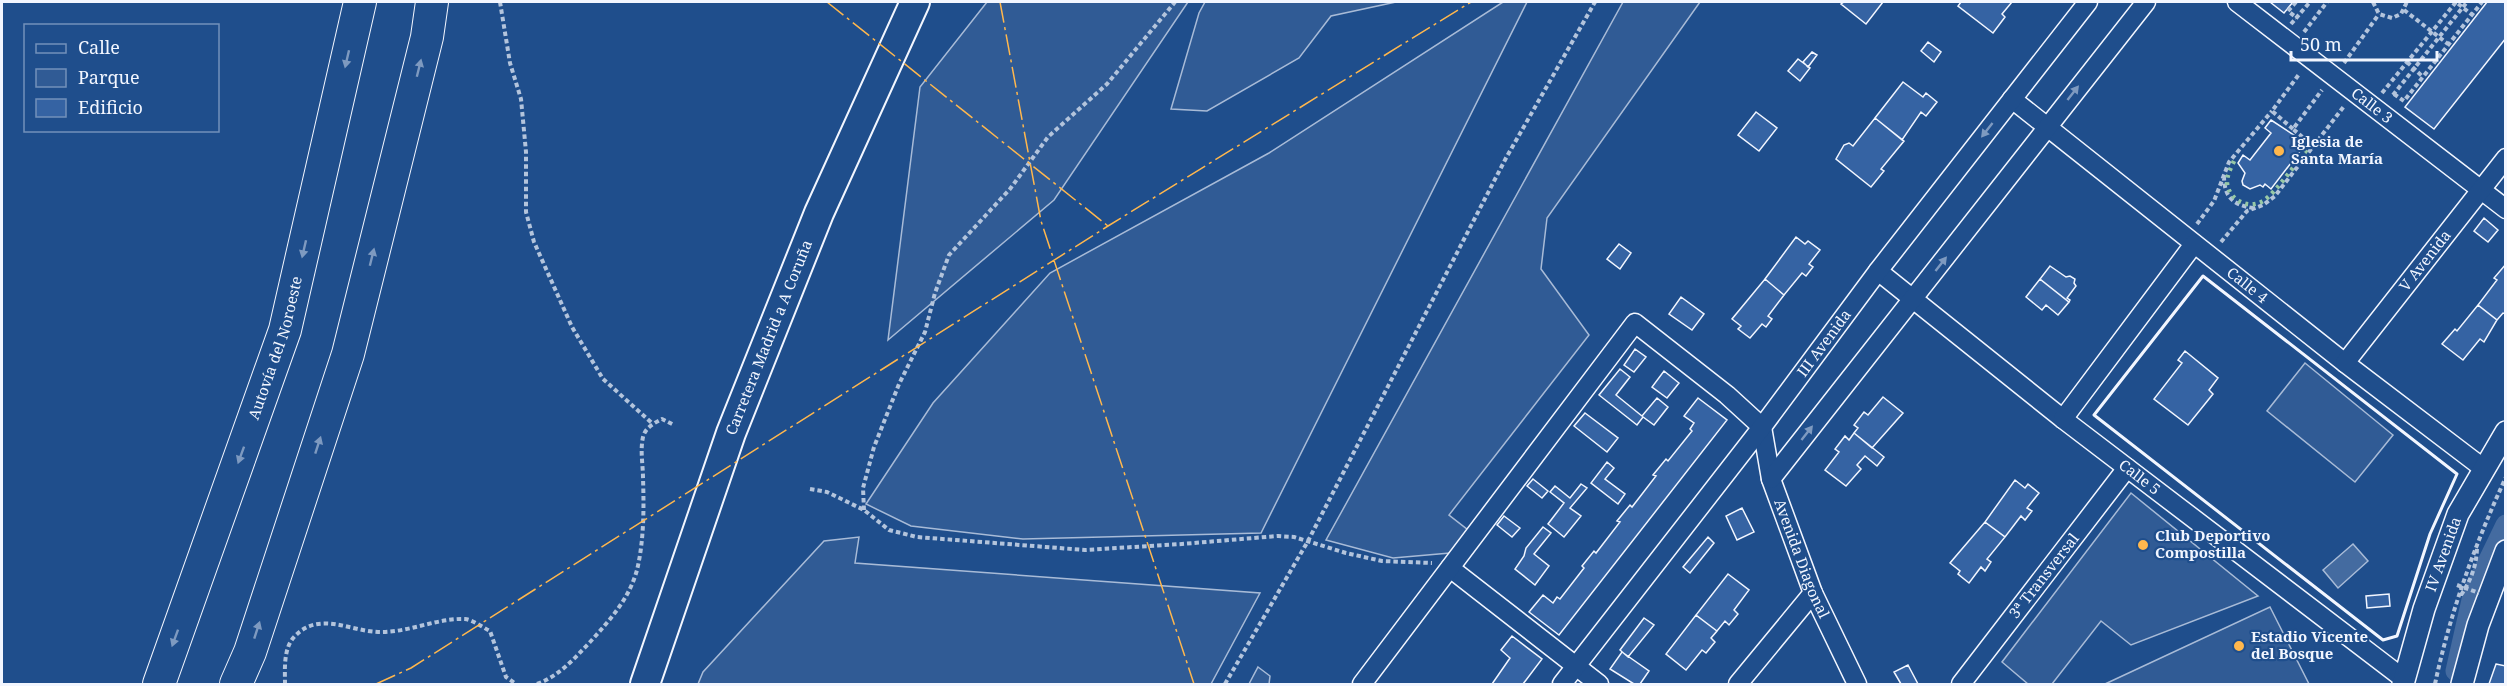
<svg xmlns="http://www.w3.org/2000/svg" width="2507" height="686" viewBox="0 0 2507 686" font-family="'Noto Serif',serif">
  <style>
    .green { fill: #305b95; stroke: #a8bbd7; stroke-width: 1.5 }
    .water { fill: #446ba0; stroke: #a8bbd7; stroke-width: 1.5 }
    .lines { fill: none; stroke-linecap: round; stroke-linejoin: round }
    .canal { stroke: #446ba0; stroke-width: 21 }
    .building { fill: #3563a3; stroke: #f2f6ff; stroke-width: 1.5 }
    .minor-casing { stroke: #f2f6ff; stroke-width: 21 }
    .tertiary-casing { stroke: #f2f6ff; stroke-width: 24 }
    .trunk-casing { stroke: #f2f6ff; stroke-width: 32 }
    .motorway-casing { stroke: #f2f6ff; stroke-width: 34 }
    .path { stroke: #b3c4dc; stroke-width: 4; stroke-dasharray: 4.5 3; stroke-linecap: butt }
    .minor { stroke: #1f4e8c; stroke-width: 18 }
    .tertiary { stroke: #1f4e8c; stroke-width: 21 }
    .trunk { stroke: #1f4e8c; stroke-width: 28 }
    .motorway { stroke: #1f4e8c; stroke-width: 32 }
    .path-bridge { stroke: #b3c4dc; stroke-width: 4; stroke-dasharray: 4.5 3; stroke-linecap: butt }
    .hedge { stroke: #97c8a6; stroke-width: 4.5; stroke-dasharray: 3 4.5; stroke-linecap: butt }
    .wall { stroke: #f2f6ff; stroke-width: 3 }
    .power { stroke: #ffb74d; stroke-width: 1.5; stroke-dasharray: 21 4.5 3 4.5; stroke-linecap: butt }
    .oneway { fill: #7e9ac0 }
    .poi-dot { fill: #ffb74d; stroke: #1f4e8c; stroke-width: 2 }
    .labels { text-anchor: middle; stroke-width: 4.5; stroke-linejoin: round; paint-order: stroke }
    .street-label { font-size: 15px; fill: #f2f6ff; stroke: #1f4e8c }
    .poi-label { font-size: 15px; font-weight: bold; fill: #f2f6ff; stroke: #1f4e8c; text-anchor: start }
  </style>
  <rect width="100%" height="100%" fill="#1f4e8c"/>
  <path class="green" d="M987 2H1188L1054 200 888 340 920 87Z
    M1205 2H1396L1331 16 1299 58 1207 111 1171 109 1199 13Z
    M1503 2H1527L1261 533 1023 539 911 526 866 504 933 403 1050 273 1269 153Z
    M1623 2H1700L1547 218 1541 269 1589 335 1449 515 1468 530 1450 553 1393 558 1326 540Z
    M2305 363 2393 435 2355 482 2267 411Z
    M2131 493 2258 596 2131 645 2101 621 2052 684H2028L2002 662Z
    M859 537 855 563 1260 593 1211 684H698L703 672 824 541Z
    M2270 607 2309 684H2105Z
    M1258 667 1270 676 1269 684H1249Z"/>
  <path class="water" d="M2353 544 2368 561 2338 588 2323 570Z"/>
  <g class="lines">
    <path class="canal" d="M2456 671 2474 591 2506 525"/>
  </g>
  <path class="building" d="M1844 2H1883L1866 24 1841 4Z
    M1961 2H2012L2002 14 2005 17 1993 33 1958 6Z
    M2270 2H2293L2284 13Z
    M2487 2H2506V38L2434 129 2405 107Z
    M1928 42 1941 52 1934 62 1921 51Z
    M1812 52 1817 55 1808 67 1803 62Z
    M1798 59 1810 68 1800 81 1788 71Z
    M1903 82 1923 97 1926 93 1937 102 1926 116 1921 112 1902 140 1875 118Z
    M1756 112 1777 128 1759 151 1738 135Z
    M1875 118 1904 141 1881 169 1884 171 1871 187 1836 159 1844 145 1849 143 1853 146Z
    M2271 120 2300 139 2298 141 2304 146 2271 189 2265 184 2263 187 2260 185 2250 189 2243 185 2242 181 2245 173 2238 163 2243 155 2250 160 2271 133 2265 128Z
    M2484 218 2498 230 2488 242 2474 231Z
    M1796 237 1805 244 1808 241 1820 250 1809 264 1813 267 1806 276 1802 273 1784 295 1765 279Z
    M1619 244 1631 253 1620 269 1607 259Z
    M2506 264V314L2503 313 2497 320 2478 305 2497 280 2494 278Z
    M2050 266 2066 277 2070 276 2075 279 2074 283 2076 286 2067 298 2070 300 2069 302 2040 279Z
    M1765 279 1784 295 1768 316 1772 319 1766 327 1762 324 1750 338 1738 329 1741 326 1732 319Z
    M2040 279 2069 302 2058 315 2046 305 2042 310 2026 297Z
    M1681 297 1704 314 1692 330 1669 314Z
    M2478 305 2497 320 2484 342 2480 339 2463 360 2442 344 2455 329 2457 331Z
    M1635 349 1646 357 1634 372 1624 365Z
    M2185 351 2218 378 2209 390 2213 394 2188 425 2154 399 2182 363 2178 360Z
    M1620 369 1630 377 1616 395 1642 416 1657 398 1668 407 1654 425 1643 417 1637 425 1599 395Z
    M1664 371 1679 383 1667 398 1652 387Z
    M1883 397 1903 413 1872 448 1854 433 1858 428 1854 425 1864 412 1868 415Z
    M1698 398 1727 420 1559 635 1529 612 1543 595 1553 603 1557 597 1560 599 1584 568 1582 566 1594 551 1596 553 1620 522 1617 521 1630 505 1632 507 1656 476 1653 475 1666 459 1668 461 1692 431 1690 429 1694 423 1684 416Z
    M1585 413 1618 438 1607 452 1574 426Z
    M1854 433 1884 457 1877 466 1865 456 1857 465 1861 469 1846 486 1825 470 1839 452 1835 449 1845 436 1849 440Z
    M1607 462 1614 468 1605 479 1625 494 1618 504 1591 483Z
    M1533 479 1548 491 1542 498 1527 486Z
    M2015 480 2025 488 2028 484 2039 493 2027 508 2032 511 2025 520 2021 516 2005 537 1985 522Z
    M1581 484 1587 488 1570 508 1581 516 1564 537 1548 524 1564 503 1550 492 1555 486 1570 498Z
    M1742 508 1754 532 1737 540 1726 516Z
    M1504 516 1520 528 1512 537 1497 525Z
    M1985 522 2005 537 1987 559 1991 562 1985 571 1981 567 1969 583 1958 574 1960 571 1950 563Z
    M1543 527 1551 533 1534 554 1549 566 1535 585 1515 569 1524 556 1526 548Z
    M1708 537 1714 543 1690 573 1683 567Z
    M1728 574 1749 590 1734 610 1738 614 1729 625 1725 621 1717 631 1696 615Z
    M2389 594 2390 606 2367 608 2366 596Z
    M1696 615 1717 631 1711 638 1715 642 1706 653 1702 650 1686 670 1666 654Z
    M1644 618 1654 625 1628 657 1620 650Z
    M1512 636 1542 659 1523 684H1492L1510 658 1501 650Z
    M1622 652 1649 671 1640 684H1634L1610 669Z
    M2496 664 2506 666V684H2489Z
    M1908 665 1918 684H1901L1894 672Z"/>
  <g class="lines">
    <g class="minor-casing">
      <g id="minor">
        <path id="s1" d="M2237 2 2506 209"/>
        <path id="s2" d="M2012 99 2345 363 2483 468"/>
        <path id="s3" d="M1878 271 2063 419 2404 679"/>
        <path id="s4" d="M2345 363 2506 158"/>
        <path d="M2063 419 2194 244"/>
        <path id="s5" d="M1762 427 1771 479 1813 593 1857 684"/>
        <path d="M1771 479 2146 2"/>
        <path d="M1450 568 1599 684"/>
        <path d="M1362 684 1635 323 1727 395 1762 427"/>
        <path id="s6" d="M1562 684 1762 427 1878 271 2088 2"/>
        <path d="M1738 684 1813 593"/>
        <path d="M1961 684 2127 468"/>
      </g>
    </g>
    <g class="tertiary-casing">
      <g id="tertiary">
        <path id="s7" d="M2403 684 2424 609 2458 514 2506 432"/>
        <path d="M2462 684 2478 625 2506 551"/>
      </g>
    </g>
    <g class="trunk-casing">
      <g id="trunk">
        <path id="s8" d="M645 684 731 433 819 213 915 2"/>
      </g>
    </g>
    <g class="motorway-casing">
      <g id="motorway">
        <path id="s9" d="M159 684 285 330 360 2"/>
        <path d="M236 684 250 652 348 354 427 37 432 2"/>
      </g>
    </g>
    <path class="path" d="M500 2 510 63 521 99 526 152V212L534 242 572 327 603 379 653 424
      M2296 2 2288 11 2297 18
      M2373 2 2379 14 2392 18 2401 14 2407 2
      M2404 10 2448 44
      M2291 24 2310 2
      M2304 32 2327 2
      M2407 62 2423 77
      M2344 63 2379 14
      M2382 93 2456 2 2471 14
      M2394 94 2404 101 2482 2
      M2393 95 2467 2
      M2293 129 2272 111 2300 73
      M2314 147 2293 129 2322 90
      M2224 176C2224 197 2233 205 2253 208
      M2197 224 2214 201 2229 162 2272 111
      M2221 242 2247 211 2263 205 2275 196 2345 105
      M810 489 827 492 864 510 889 530 917 537 1085 550 1182 544 1278 536 1294 537 1346 553 1382 561 1432 563
      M864 510 863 488 874 447 899 384 925 332 935 293 949 255 1010 189 1048 137 1107 84 1175 2
      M2461 595C2471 580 2477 565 2477 546
      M285 684C285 669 283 648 295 636 319 611 350 631 378 632 408 633 436 618 465 619 473 620 482 627 490 631L506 677 516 684
      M537 684C559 676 574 659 590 642 610 620 629 599 637 570 644 541 644 508 643 478 643 465 640 451 643 437 645 428 654 423 662 419L674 425
      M1225 684 1308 541 1506 158 1595 2
      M2435 684C2450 613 2475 544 2506 477"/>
    <use href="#minor" class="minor"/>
    <use href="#tertiary" class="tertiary"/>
    <use href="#trunk" class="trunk"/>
    <use href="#motorway" class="motorway"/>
    <path class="path-bridge" d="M2457 585 2479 593"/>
    <path class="hedge" d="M2234 161C2231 168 2227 174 2227 183 2229 200 2248 210 2263 201 2276 193 2298 160 2309 147L2304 141"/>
    <path class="wall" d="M2203 276 2457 474 2430 534 2397 636 2383 640 2094 415Z"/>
    <path class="power" d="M827 2 1108 226
      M1000 2 1041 221 1194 684
      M376 684 411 668 1108 226 1471 2"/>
  </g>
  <defs><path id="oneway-solid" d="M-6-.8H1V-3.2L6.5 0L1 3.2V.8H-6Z" transform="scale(1.5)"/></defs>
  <g class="oneway">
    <use href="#oneway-solid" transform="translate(347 59) rotate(103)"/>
    <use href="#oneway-solid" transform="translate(419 68) rotate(-76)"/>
    <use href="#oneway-solid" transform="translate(2073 93) rotate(-52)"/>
    <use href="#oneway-solid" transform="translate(1987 130) rotate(128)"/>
    <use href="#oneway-solid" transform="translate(304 249) rotate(103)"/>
    <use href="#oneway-solid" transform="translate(372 257) rotate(-76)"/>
    <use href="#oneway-solid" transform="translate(1941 264) rotate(-52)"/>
    <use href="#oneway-solid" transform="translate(1807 433) rotate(-52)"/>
    <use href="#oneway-solid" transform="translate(318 445) rotate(-72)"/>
    <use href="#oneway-solid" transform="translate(241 455) rotate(110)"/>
    <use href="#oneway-solid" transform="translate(257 630) rotate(-72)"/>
    <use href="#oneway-solid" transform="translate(175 638) rotate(110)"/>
  </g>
  <g class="poi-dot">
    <circle cx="2279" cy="151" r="6"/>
    <circle cx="2143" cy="545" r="6"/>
    <circle cx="2239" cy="646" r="6"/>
  </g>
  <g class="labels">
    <g class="street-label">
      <text dy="5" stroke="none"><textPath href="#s1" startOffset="170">Calle 3</textPath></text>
      <text dy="5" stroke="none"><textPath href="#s4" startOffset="130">V Avenida</textPath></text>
      <text dy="5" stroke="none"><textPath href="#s2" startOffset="300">Calle 4</textPath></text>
      <text dy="5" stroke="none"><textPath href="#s8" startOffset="368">Carretera Madrid a A Coruña</textPath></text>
      <text dy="5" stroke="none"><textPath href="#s6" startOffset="430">III Avenida</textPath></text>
      <text dy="5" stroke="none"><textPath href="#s9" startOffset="356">Autovía del Noroeste</textPath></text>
      <text dy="5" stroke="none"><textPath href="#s3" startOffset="333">Calle 5</textPath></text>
      <text dy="5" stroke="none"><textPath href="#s7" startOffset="136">IV Avenida</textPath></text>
      <text dy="5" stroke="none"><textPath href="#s5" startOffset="138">Avenida Diagonal</textPath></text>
      <text transform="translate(2044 576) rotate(-52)" y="5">3ª Transversal</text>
    </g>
    <g class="poi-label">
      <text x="2291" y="147">Iglesia de<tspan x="2291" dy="17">Santa María</tspan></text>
      <text x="2155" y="541">Club Deportivo<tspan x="2155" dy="17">Compostilla</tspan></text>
      <text x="2251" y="642">Estadio Vicente<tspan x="2251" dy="17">del Bosque</tspan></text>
    </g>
  </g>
  <rect width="2507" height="686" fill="none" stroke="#f2f6ff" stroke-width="6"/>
  <rect x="24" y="24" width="195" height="108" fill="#1f4e8c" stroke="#7391ba" stroke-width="1.5"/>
  <rect x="36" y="44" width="30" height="9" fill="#1f4e8c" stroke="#7391ba" stroke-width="1.5"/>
  <text x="78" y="54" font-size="18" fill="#f2f6ff">Calle</text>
  <rect x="36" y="69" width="30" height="18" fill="#305b95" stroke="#7391ba" stroke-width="1.5"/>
  <text x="78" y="84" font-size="18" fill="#f2f6ff">Parque</text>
  <rect x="36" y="99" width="30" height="18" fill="#3563a3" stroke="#7391ba" stroke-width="1.5"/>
  <text x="78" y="114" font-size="18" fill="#f2f6ff">Edificio</text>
  <path d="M2291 51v9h146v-9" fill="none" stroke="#f2f6ff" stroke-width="3"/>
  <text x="2300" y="51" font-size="18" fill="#f2f6ff" stroke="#1f4e8c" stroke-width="4.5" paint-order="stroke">50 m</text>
</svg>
